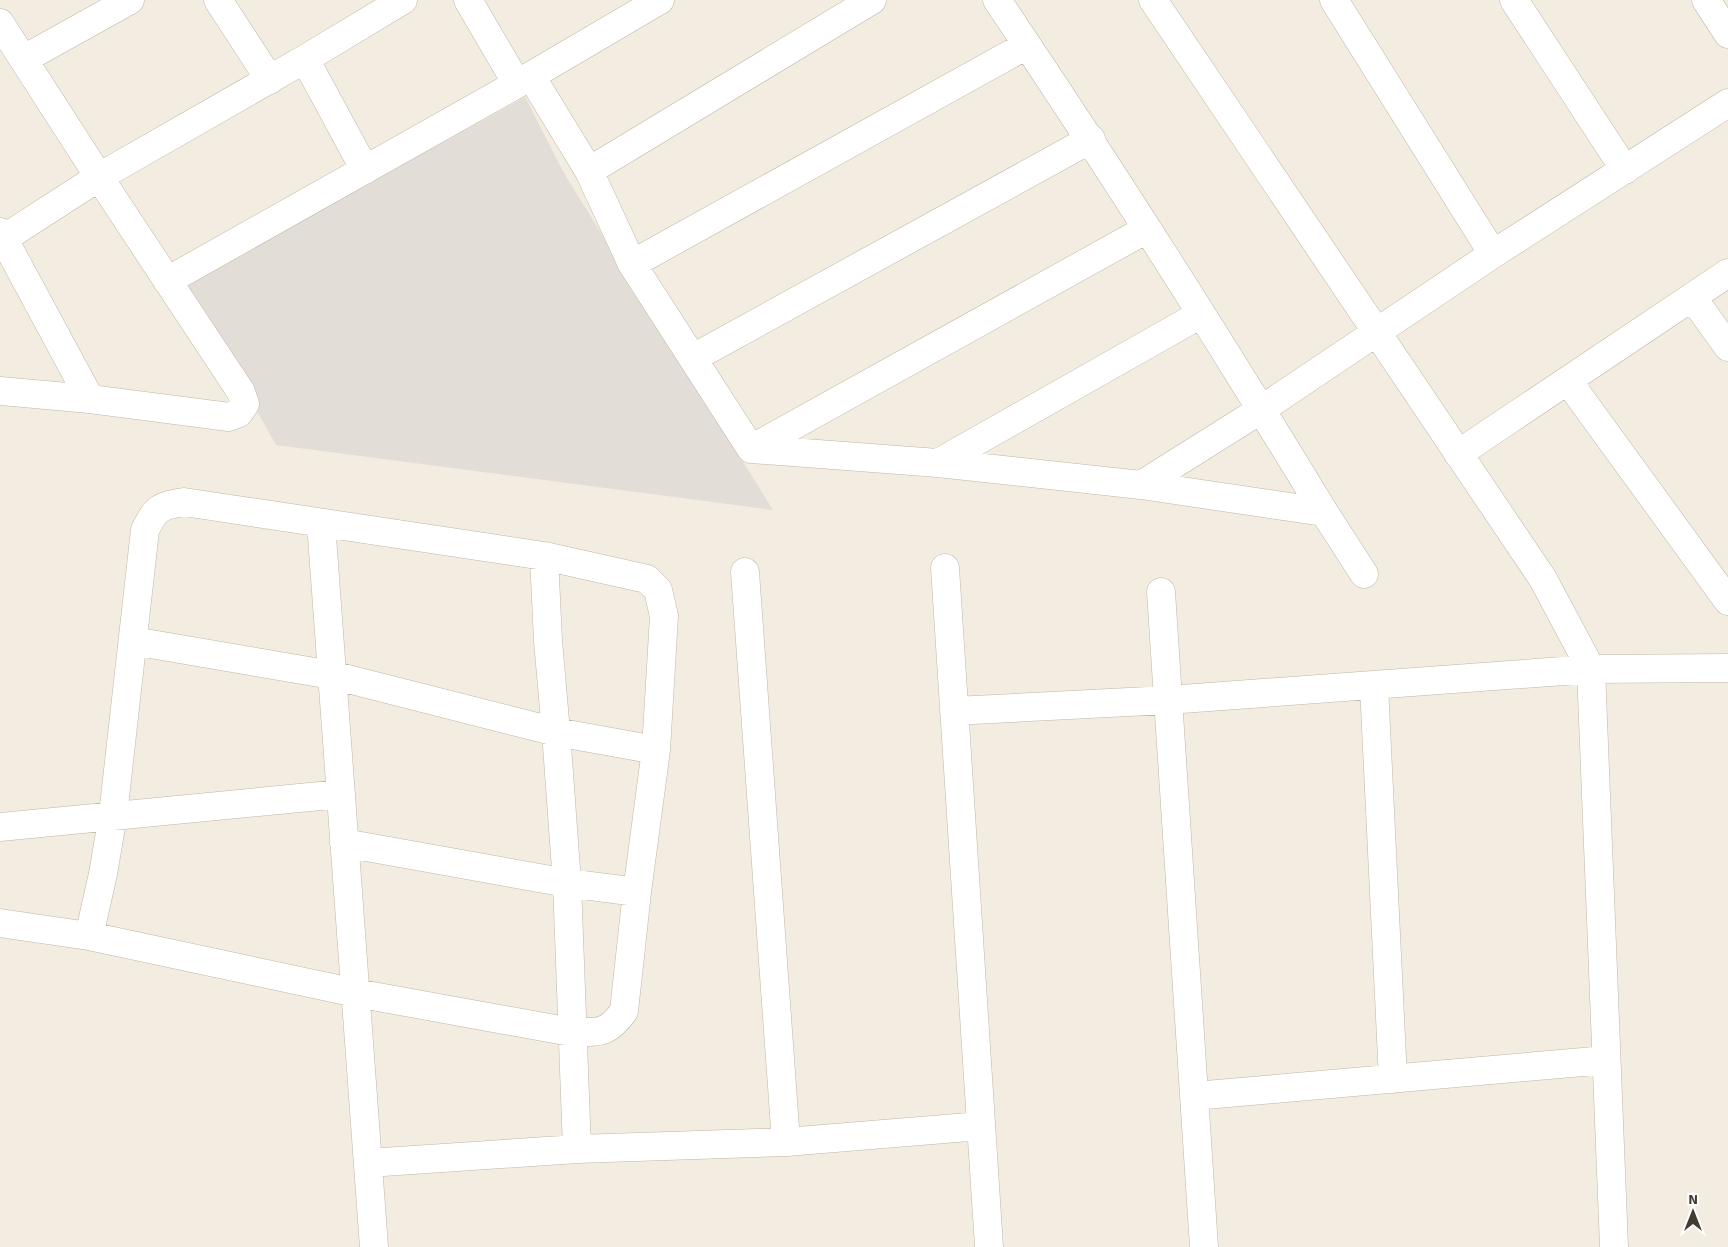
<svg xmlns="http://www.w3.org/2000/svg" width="1728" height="1247" viewBox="0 0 1728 1247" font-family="Signika,sans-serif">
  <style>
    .industrial { fill: #e3ddd7 }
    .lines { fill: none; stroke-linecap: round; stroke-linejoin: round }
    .minor-casing { stroke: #c0b7a6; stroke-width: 29 }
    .minor { stroke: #fff; stroke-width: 28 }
  </style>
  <rect width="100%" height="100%" fill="#f2ece1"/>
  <path class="industrial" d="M525 97 565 175 773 510 276 445 186 284Z"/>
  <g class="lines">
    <g class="minor-casing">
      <path id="minor" d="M218 0 270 80
        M468 0 517 84
        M997 0C1110 168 1219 339 1324 512
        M1153 0 1543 579 1591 669 1614 1247
        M1334 0 1493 254
        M1514 0 1625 170
        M1706 0 1728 34
        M0 23 99 177 241 392 245 404 239 413 229 417 90 399 0 391
        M24 59 130 0
        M305 59 365 170
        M531 76 589 171 632 264 751 449 938 463 1141 485 1324 512 1364 574
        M589 171 872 0
        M0 232 90 399
        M0 241 99 177 305 59 403 0
        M632 264 1027 45
        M167 281 517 84 660 0
        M1692 297 1728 347
        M693 358 1091 139
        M1568 381 1728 601
        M751 449 1147 229
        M1458 454 1728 273
        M938 463 1201 314
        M1141 485 1262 409 1493 254 1728 103
        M321 523 374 1247
        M544 556 548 641 556 732 567 883 577 1149
        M945 568 989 1247
        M745 572 786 1142
        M1161 592 1204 1247
        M133 641 332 675 556 732 656 750
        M1374 686 1393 1079
        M954 711 1168 700 1591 669 1728 668
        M0 827 341 794
        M344 843 567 883 637 892
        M0 923 89 936 356 993 571 1032C598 1032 607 1035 624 1011L637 892 656 750 664 616 658 590 647 579 544 556 184 502C159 506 156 508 145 530L113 815 103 874 89 936
        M1194 1096 1606 1060
        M368 1163 577 1149 786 1142 981 1126"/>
    </g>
    <use href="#minor" class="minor"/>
  </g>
  <g transform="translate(1693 1212)" stroke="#ffffff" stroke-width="4" paint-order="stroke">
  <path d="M0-4L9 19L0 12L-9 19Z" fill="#433c32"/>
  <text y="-8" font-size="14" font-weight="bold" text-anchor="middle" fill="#433c32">N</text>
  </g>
</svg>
